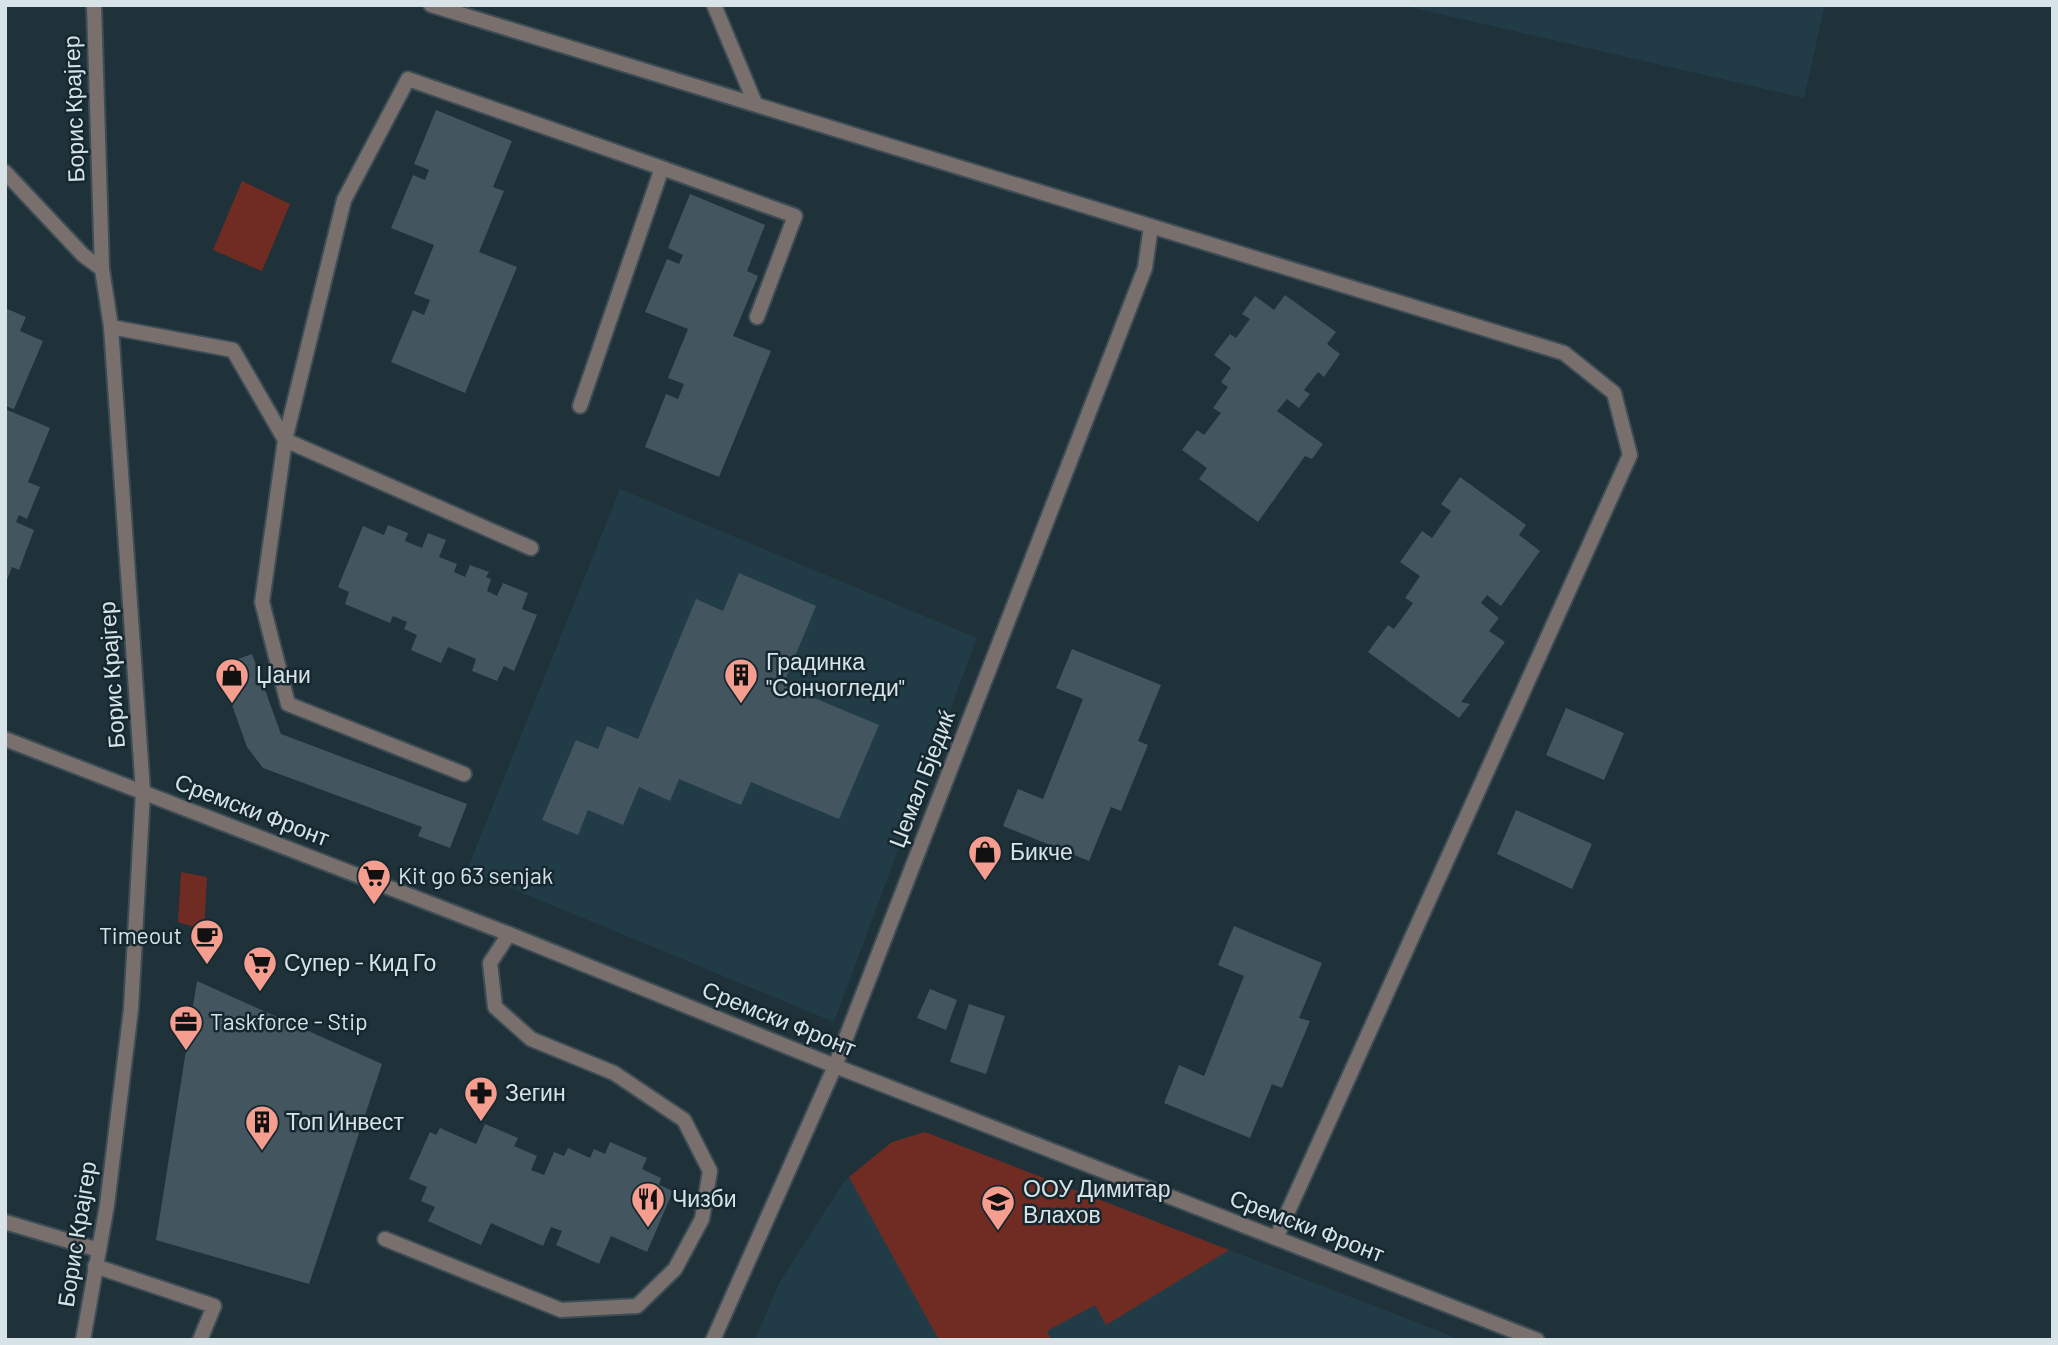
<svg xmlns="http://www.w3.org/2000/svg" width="2058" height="1345" viewBox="0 0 2058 1345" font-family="Barlow,sans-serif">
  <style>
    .built { fill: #213c47 }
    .green { fill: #702c22 }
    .building { fill: #43565f }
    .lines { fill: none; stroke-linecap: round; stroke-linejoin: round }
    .service-casing { stroke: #3d4d55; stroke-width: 18 }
    .minor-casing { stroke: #3d4d55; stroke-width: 18 }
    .tertiary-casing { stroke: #3d4d55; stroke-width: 18 }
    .service { stroke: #796f6d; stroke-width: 14 }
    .minor { stroke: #796f6d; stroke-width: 14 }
    .tertiary { stroke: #796f6d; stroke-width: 14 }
    .labels { text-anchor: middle; stroke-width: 5; stroke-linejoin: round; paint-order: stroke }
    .street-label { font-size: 23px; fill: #d8e3e8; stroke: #15282f }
    .poi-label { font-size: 23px; fill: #d8e3e8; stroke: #15282f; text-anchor: start }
  </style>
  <rect width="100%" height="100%" fill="#1f3139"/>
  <path class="built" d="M1411 5H1825L1804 98 1410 7Z
    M620 489 977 638 834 1022 467 870Z
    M925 1132 1462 1340H755L779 1283 845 1180 892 1142Z"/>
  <path class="green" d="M242 181 290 204 262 271 213 250Z
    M181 872 207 877 204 930 178 922Z
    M925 1132 1229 1250 1106 1325 1095 1305 1047 1331 1051 1340H939L849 1177 892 1142Z"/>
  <path class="building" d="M436 110 512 141 493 187 504 191 479 252 517 267 465 393 391 362 413 310 424 315 430 300 414 294 434 245 391 228 413 175 425 180 429 170 414 164Z
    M690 194 765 225 747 271 758 276 733 336 771 351 719 477 645 447 666 394 678 399 684 384 668 378 688 329 645 312 667 259 679 264 683 255 668 248Z
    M1285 295 1336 332 1327 344 1340 354 1324 377 1318 372 1304 390 1310 394 1299 408 1287 399 1277 411 1323 444 1312 459 1305 456 1258 522 1199 479 1207 468 1182 450 1197 430 1204 435 1221 413 1213 408 1228 387 1221 382 1231 368 1214 355 1230 334 1236 338 1250 319 1242 314 1255 296 1274 310Z
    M5 308 26 317 20 331 43 341 14 409 5 406Z
    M5 409 50 428 28 482 40 487 27 519 19 515 16 522 34 530 19 570 12 567 5 585Z
    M1460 477 1526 525 1519 535 1540 551 1501 606 1487 595 1481 603 1499 618 1489 631 1505 642 1461 702 1470 704 1459 718 1368 652 1388 625 1394 629 1413 603 1405 598 1420 576 1400 562 1422 531 1432 538 1451 511 1441 504Z
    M388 525 408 533 405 541 422 548 428 533 446 540 439 557 457 564 454 572 465 577 470 565 489 572 486 577 491 579 487 591 497 596 503 583 528 593 522 609 537 615 514 671 504 666 497 681 472 671 476 659 448 647 441 663 411 650 417 635 404 629 407 622 393 616 390 623 345 604 349 592 338 587 363 526 384 535Z
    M739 573 816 606 783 685 879 725 839 819 751 782 741 805 679 779 670 801 639 787 623 825 588 810 578 835 542 820 576 740 598 749 607 726 638 739 696 599 723 611Z
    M1072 649 1161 685 1138 741 1148 745 1121 811 1111 807 1089 861 1003 826 1018 789 1043 799 1083 699 1056 688Z
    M252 654 281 734 467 804 450 848 418 836 422 827 263 768 247 747 218 666Z
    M1566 708 1624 733 1604 780 1546 755Z
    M1516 810 1592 844 1572 889 1497 854Z
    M1234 926 1322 963 1299 1018 1310 1021 1282 1088 1272 1084 1250 1138 1164 1103 1179 1065 1204 1076 1244 976 1218 965Z
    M197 981 382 1064 309 1284 156 1240Z
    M930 989 957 1000 946 1030 917 1018Z
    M969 1004 1005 1016 986 1074 950 1062Z
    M485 1124 518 1138 514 1146 537 1156 531 1170 544 1175 554 1152 564 1156 568 1148 590 1158 594 1149 605 1154 610 1142 647 1158 642 1169 661 1178 659 1185 673 1191 647 1252 611 1236 599 1264 556 1245 562 1231 551 1227 543 1246 491 1223 481 1245 428 1221 435 1207 421 1201 427 1187 409 1179 430 1132 436 1135 440 1128 476 1144Z"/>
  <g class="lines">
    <g class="service-casing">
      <path id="service" d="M5 1222 99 1250"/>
    </g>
    <g class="minor-casing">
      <path id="minor" d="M431 5 1564 353 1614 393 1630 455 1276 1238
        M714 5 755 103
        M662 168 795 216 757 317
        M5 172 83 255 102 269
        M111 327 233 350 285 440 531 548
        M464 774 288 704 262 602 285 440 344 200 408 79 662 168 580 406
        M385 1239 561 1310 637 1306 675 1269 702 1219 710 1171 684 1120 614 1073 531 1039 495 1007 490 963 509 934
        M95 1266 214 1306 200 1340
        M713 1340 835 1066 1145 268 1151 226"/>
    </g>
    <g class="tertiary-casing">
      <path id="tertiary" d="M5 739 509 934 835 1066 1537 1340
        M83 1340 107 1205 131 1009 143 792 111 327 102 269 94 5"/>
    </g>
    <use href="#service" class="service"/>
    <use href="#minor" class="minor"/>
    <use href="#tertiary" class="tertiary"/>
  </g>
  <defs>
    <g id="shop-pin" transform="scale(1.75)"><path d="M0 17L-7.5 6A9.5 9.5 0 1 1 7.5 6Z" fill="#f59d8e" stroke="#15282f"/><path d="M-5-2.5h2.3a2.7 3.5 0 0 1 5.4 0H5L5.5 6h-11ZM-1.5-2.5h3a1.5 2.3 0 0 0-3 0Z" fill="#111"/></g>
    <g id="building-pin" transform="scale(1.75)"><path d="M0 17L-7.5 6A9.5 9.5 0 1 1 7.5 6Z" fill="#f59d8e" stroke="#15282f"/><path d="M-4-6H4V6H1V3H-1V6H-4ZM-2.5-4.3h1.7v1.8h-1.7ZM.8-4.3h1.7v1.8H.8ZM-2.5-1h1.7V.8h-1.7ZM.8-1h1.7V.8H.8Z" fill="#111"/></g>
    <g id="supermarket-pin" transform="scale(1.75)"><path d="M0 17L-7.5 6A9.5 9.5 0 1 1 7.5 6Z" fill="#f59d8e" stroke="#15282f"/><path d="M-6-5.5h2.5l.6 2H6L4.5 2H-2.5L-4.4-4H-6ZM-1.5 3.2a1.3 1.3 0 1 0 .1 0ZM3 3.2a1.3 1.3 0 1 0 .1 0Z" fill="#111"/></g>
    <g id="cafe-pin" transform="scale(1.75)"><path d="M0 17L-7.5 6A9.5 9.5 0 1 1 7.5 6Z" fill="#f59d8e" stroke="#15282f"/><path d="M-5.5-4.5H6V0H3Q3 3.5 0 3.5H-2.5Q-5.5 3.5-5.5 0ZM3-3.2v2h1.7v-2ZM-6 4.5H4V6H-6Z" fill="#111"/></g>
    <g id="office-pin" transform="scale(1.75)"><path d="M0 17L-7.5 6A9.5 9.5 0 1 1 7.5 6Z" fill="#f59d8e" stroke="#15282f"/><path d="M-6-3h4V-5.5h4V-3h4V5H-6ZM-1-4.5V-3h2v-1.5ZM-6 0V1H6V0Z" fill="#111"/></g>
    <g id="pharmacy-pin" transform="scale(1.75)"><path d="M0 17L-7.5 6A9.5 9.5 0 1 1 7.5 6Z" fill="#f59d8e" stroke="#15282f"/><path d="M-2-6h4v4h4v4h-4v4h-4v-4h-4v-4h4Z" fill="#111"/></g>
    <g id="restaurant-pin" transform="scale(1.75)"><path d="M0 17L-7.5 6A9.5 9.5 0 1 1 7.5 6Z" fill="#f59d8e" stroke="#15282f"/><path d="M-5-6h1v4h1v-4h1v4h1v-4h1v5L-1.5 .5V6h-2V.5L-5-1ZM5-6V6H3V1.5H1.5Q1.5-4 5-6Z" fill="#111"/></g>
    <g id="school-pin" transform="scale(1.75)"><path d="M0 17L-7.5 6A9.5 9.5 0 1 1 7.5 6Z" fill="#f59d8e" stroke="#15282f"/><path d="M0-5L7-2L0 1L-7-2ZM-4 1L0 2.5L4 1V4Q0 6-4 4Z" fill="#111"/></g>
  </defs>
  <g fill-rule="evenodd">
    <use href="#shop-pin" x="232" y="675"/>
    <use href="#building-pin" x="741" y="675"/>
    <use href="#shop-pin" x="985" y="852"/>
    <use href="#supermarket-pin" x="374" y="876"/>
    <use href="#cafe-pin" x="207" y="936"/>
    <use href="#supermarket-pin" x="260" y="963"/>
    <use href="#office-pin" x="186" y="1022"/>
    <use href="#pharmacy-pin" x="481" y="1093"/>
    <use href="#building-pin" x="262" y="1122"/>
    <use href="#restaurant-pin" x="648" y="1199"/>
    <use href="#school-pin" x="998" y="1202"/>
  </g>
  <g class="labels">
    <g class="street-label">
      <text transform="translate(74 109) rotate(-92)" y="8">Борис Крајгер</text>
      <text transform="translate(112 675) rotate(-94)" y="8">Борис Крајгер</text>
      <text transform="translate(922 779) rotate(-69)" y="8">Џемал Бједиќ</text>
      <text transform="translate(252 810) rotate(21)" y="8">Сремски Фронт</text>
      <text transform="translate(779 1019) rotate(22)" y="8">Сремски Фронт</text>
      <text transform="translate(1307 1226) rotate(21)" y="8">Сремски Фронт</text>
      <text transform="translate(77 1234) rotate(-81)" y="8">Борис Крајгер</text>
    </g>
    <g class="poi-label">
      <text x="766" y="670">Градинка<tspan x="766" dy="26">"Сончогледи"</tspan></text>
      <text x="256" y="683">Џани</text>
      <text x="1010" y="860">Бикче</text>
      <text x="398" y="884">Kit go 63 senjak</text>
      <text x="182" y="944" text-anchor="end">Timeout</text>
      <text x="284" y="971">Супер - Кид Го</text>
      <text x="210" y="1030">Taskforce - Stip</text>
      <text x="505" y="1101">Зегин</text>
      <text x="286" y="1130">Топ Инвест</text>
      <text x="1023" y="1197">ООУ Димитар<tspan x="1023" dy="26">Влахов</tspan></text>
      <text x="672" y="1207">Чизби</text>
    </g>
  </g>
  <rect width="2058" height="1345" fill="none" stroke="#d8e3e8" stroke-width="14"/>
</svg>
